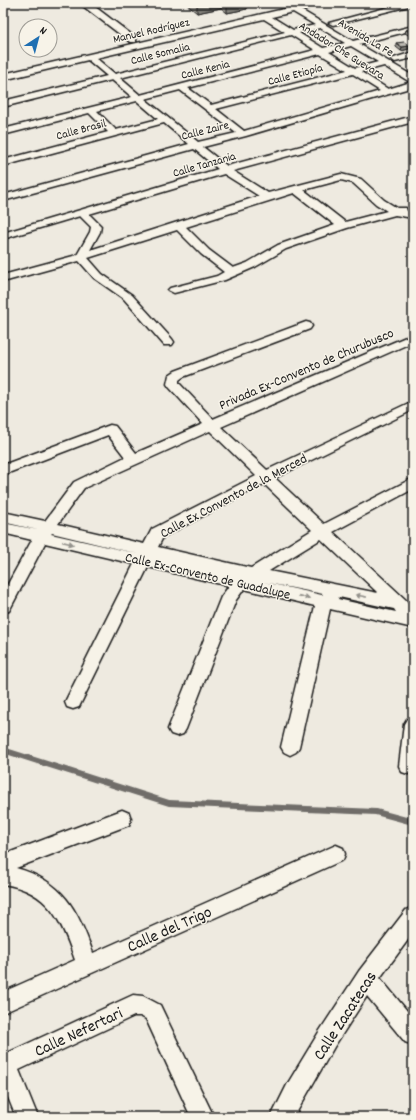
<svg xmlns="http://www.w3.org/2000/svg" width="416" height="1120" viewBox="0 0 416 1120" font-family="Dekko,sans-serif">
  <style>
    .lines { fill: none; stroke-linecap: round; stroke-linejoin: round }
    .stream { stroke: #6f6d69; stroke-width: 6 }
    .minor-casing { stroke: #1c1c1c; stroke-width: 3 }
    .minor { fill: #f7f3e8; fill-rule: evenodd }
    .wall { fill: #a09d96; stroke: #1c1c1c }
    .shaded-wall { fill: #82807a; stroke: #1c1c1c }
    .building { fill: #bab7af; stroke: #1c1c1c }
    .oneway { fill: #94928c }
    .labels { text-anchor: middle; stroke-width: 3; stroke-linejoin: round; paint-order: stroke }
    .far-street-label { font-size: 12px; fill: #1c1c1c; stroke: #f7f3e8 }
    .street-label { font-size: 14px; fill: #1c1c1c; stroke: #f7f3e8 }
    .near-street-label { font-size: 17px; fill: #1c1c1c; stroke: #f7f3e8 }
  </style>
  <rect width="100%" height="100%" fill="#eeeae0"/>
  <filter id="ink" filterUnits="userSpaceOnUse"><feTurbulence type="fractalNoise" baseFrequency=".025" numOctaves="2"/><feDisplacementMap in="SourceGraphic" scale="8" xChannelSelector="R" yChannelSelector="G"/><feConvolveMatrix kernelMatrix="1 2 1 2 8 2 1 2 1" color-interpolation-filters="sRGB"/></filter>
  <g filter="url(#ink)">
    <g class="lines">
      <path class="stream" d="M3 750 169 803 376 812 413 822"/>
      <g class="minor-casing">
        <path id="minor" d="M83 3H90L136 38V42H130L83 6Z
          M310 3H324L301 10 353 41 413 26V30L359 44 413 76V87L246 136 203 147 227 166 413 116V122L233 171 268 193 341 174 361 179 384 200 397 208H406L407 211 413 212V218L395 215 347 228 286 249 255 267 225 280 174 293 168 290 170 288 217 276 224 272 201 254 177 230 88 258 102 274 132 295 172 339 174 342 172 345H164L124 299 94 278 79 261 3 282V275L77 255 90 232 91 227 80 216 3 239V233L218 169 194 149 3 201V195L189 144 164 123 3 166V160L108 132 89 113 3 135V129L132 97 112 80 3 107V101L107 76 88 60 3 80V74L288 8V5L295 6ZM293 12 315 25 293 30 272 17ZM264 19 285 32 115 74 96 58ZM320 28 345 43 323 48 299 33ZM291 35 315 50 140 95 120 78ZM351 46 378 62 355 68 329 52ZM320 54 347 70 211 105 188 88ZM384 66 410 82H411L388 89 361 72ZM353 74 380 91 244 131 216 109ZM180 90 236 133 198 142 145 99ZM137 101 158 119 116 130 97 111ZM224 174 259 196 90 250 100 232 101 226 89 214ZM341 180 353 183 376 204 387 211 345 222 304 190ZM294 193 335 225 278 245 247 263 233 268 209 250 186 227Z
          M404 3H413V5L333 25 329 23Z
          M413 52V58L395 62 391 59Z
          M306 322 310 323 312 326 310 329 183 377 179 380V383L213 419 413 334V342L221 427 267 470 413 401V410L275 478 324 524 413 478V489L333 532 406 600 413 610V628L330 609 299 747 296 752 290 755 284 752 281 747 315 606 244 589 236 600 186 729 183 734 177 736 171 734 168 729 221 597 229 586 148 567 79 707 73 709 67 707 65 702 134 564 45 543 9 611 3 613V593L32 540 3 533V523L38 530 3 522V512L45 521 74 482 125 457 108 435 3 475V465L110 425 115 426 136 453 203 424 169 387 167 384 169 375 175 371ZM210 431 256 476 152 529 144 544 58 524 84 488ZM264 484 312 530 251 568 158 547 163 537ZM52 533 139 554 51 534ZM321 539 378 593 269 571ZM263 582 323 594 322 595ZM339 597 394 609 396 612 338 599Z
          M413 717V772L408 774 402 772 399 766 404 724 407 719Z
          M122 810 129 813 131 819 129 825 16 868C63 881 78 910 93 953L336 845 343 848 345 854 343 860 3 1013V992L75 960C62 921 49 891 3 884V855Z
          M413 907V933L380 978 413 1018V1045L405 1042 367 996 334 1047 294 1117H271L288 1083 319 1032 359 971 406 910Z
          M133 995 143 996 160 1005 214 1117H191L146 1019 140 1016H134L19 1070 38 1117H16L3 1085V1055Z"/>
      </g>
      <use href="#minor" class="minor"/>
    </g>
    <path class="wall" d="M185 3H247V9L227 13 221 8 197 13Z
      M413 29V38L405 33 406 30Z
      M396 43 410 46 409 49 401 51 396 47Z"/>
    <path class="shaded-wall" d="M197 3H221V8L197 13Z
      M227 3H247V9L227 13Z
      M410 46 409 49 401 51 402 47Z"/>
    <path class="building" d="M412 29H413V34L406 30Z
      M404 42 410 46 402 47 396 43Z"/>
    <defs><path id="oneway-solid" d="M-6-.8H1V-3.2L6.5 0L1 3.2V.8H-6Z"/></defs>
    <g class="oneway">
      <use href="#oneway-solid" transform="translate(68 543) rotate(13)"/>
      <use href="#oneway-solid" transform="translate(361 596) rotate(-169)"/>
      <use href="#oneway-solid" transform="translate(304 597) rotate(13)"/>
    </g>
  </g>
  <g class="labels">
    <g class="far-street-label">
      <text transform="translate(151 30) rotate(-13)" y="4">Manuel Rodríguez</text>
      <text transform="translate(366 37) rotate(31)" y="4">Avenida La Fe</text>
      <text transform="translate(342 50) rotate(32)" y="4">Andador Che Guevara</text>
      <text transform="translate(160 53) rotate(-14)" y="4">Calle Somalia</text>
      <text transform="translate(205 69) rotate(-14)" y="4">Calle Kenia</text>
      <text transform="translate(295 74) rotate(-15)" y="4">Calle Etiopía</text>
      <text transform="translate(81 129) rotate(-15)" y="4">Calle Brasil</text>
      <text transform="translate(205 130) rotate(-14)" y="4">Calle Zaire</text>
      <text transform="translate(204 164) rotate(-16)" y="4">Calle Tanzania</text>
    </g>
    <g class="street-label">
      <text transform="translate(306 368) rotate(-23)" y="5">Privada Ex-Convento de Churubusco</text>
      <text transform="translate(233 495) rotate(-28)" y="5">Calle Ex Convento de la Merced</text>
      <text transform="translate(208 575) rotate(13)" y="5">Calle Ex-Convento de Guadalupe</text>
    </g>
    <g class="near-street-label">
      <text transform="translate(169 928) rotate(-24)" y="6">Calle del Trigo</text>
      <text transform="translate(344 1015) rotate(-57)" y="6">Calle Zacatecas</text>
      <text transform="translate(78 1031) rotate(-25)" y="6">Calle Nefertari</text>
    </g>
  </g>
  <rect width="416" height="1120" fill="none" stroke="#f7f3e8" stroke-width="16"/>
  <rect x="8" y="8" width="400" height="1104" fill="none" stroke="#1c1c1c" stroke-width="1.5" filter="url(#ink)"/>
  <g transform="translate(38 38) rotate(36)"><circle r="19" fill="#f7f3e8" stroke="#9f9d96"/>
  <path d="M0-3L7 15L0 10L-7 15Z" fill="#1f6fb2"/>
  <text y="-6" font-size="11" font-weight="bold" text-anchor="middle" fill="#1c1c1c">N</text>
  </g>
</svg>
